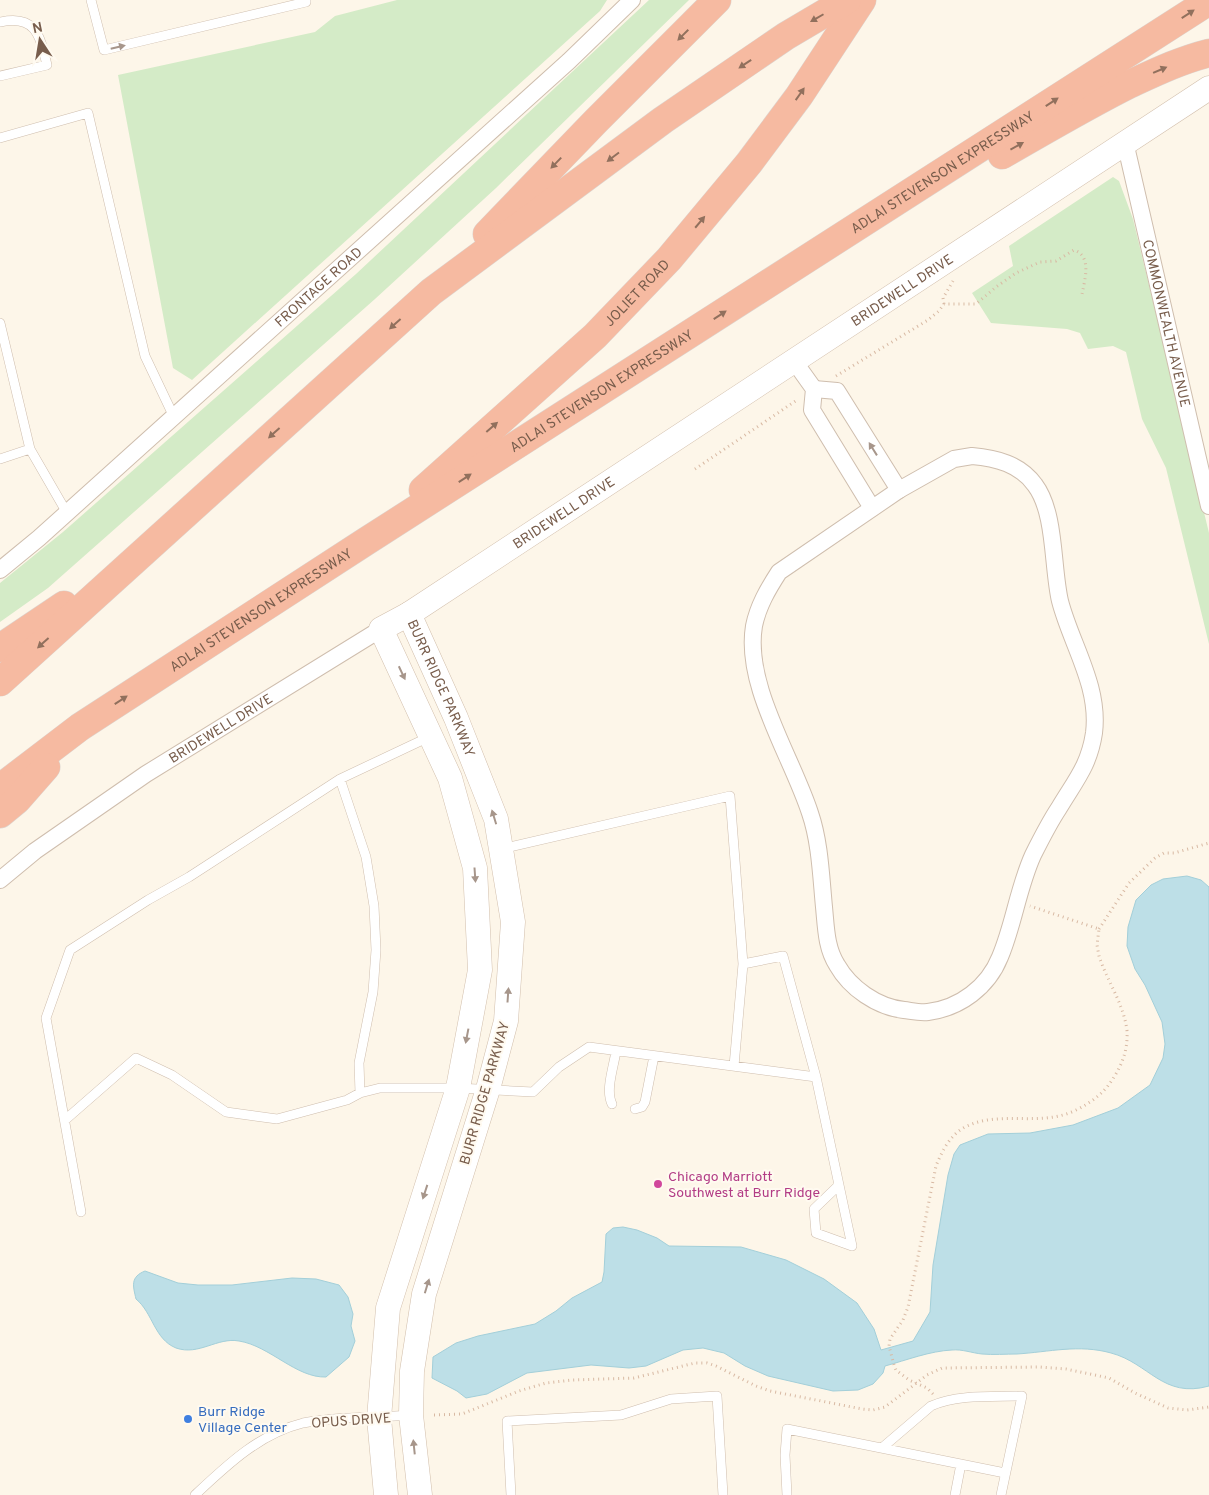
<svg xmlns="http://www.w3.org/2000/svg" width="1209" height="1495" viewBox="0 0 1209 1495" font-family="Overpass,sans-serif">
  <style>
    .green { fill: #d4ebc7 }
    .water { fill: #bddfe7; stroke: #a3cfd9 }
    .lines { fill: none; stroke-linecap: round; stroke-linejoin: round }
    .lane-casing { stroke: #cfbeae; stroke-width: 10 }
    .street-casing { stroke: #cfbeae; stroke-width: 18 }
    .secondary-casing { stroke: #d2bfac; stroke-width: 25 }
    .highway-casing { stroke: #dcd5d0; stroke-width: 29 }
    .path { stroke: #d8b9a3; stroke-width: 3; stroke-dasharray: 1 4; stroke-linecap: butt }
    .lane { stroke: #fff; stroke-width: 9 }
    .street { stroke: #fff; stroke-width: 16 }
    .secondary { stroke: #fff; stroke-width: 24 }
    .highway { stroke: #f6baa1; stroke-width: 28 }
    .oneway { fill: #91705d }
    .oneway2 { fill: #a7968b }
    .hotel-dot { fill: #d1479c; stroke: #fffaf0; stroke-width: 2 }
    .shop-dot { fill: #3f7fe0; stroke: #fffaf0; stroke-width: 2 }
    .labels { text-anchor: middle; stroke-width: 4; stroke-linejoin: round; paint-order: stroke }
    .street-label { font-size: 14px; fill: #785d4c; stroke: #fffaf0 }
    .hotel-label { font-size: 14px; fill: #b23c85; stroke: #fffaf0; text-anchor: start }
    .shop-label { font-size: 14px; fill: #366cbe; stroke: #fffaf0; text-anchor: start }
  </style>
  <rect width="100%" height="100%" fill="#fdf6e9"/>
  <path class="green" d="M397 0H607L600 11 192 380 173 368 118 75 315 32 335 16Z
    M649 0H689L496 188 375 299 48 588 0 622V583L63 532 356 274Z
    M1113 177 1119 181 1133 219 1209 533V644L1166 468 1142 419 1126 352 1113 346 1088 349 1080 333 1067 329 991 323 972 293 1013 266 1009 246Z"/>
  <path class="water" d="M1187 876 1201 880 1209 887V1386C1163 1399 1149 1363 1111 1353 1079 1344 1049 1352 1017 1354 1006 1354 993 1355 982 1354 972 1353 962 1349 952 1350 930 1351 907 1360 885 1366L883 1373 873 1384 858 1390 833 1391 768 1376 745 1366 724 1353 703 1348 683 1350 646 1366 629 1368 591 1365 527 1373 487 1394 466 1398 457 1391 432 1378 433 1357 456 1343 478 1336 535 1324 556 1311 572 1298 602 1282 604 1272 606 1234 613 1228 623 1227 637 1230 657 1238 669 1246 741 1247 786 1260 824 1279 857 1303 874 1329 881 1350 913 1341 930 1312 933 1265 948 1175 954 1154 960 1145 988 1134 1030 1133 1073 1125 1118 1108 1150 1085 1163 1058 1165 1044 1162 1022 1145 985 1135 969 1127 946 1128 927 1136 900 1151 885 1163 879Z
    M145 1271 178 1283 198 1285H232L292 1278 316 1279 339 1285 348 1297 353 1314 351 1326 355 1341 349 1357 326 1377C296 1378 270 1346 239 1341 217 1337 199 1356 176 1348 154 1339 153 1313 136 1299 133 1286 130 1277 145 1271Z"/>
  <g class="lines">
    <g class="lane-casing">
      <path id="lane" d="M91 0 104 50 306 2V0
        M0 22C36 14 40 36 47 65L0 76
        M0 138 88 113 145 356 174 417
        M0 323 30 449 67 513
        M0 459 30 449
        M340 779 366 857 374 906 376 950 373 992 359 1063 360 1093
        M501 849 730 796 743 964 734 1066
        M816 1077 852 1246
        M612 1104C605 1090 614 1066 616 1051
        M635 1109 642 1107 645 1102 654 1056
        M65 1120 136 1058 172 1075 226 1112 277 1119 347 1100 360 1093 380 1088H458L533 1092 559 1067 589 1047 816 1077 783 956 743 964
        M839 1185 814 1209 816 1233 852 1246
        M81 1212 46 1018 70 950 148 900 189 877 340 779 429 737
        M883 1447 931 1406C958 1394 993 1397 1022 1396L1001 1495
        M195 1495C227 1465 259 1434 303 1423 335 1416 377 1418 411 1415
        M511 1495 507 1421 621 1415 671 1399 717 1396 723 1495
        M787 1495 785 1455 787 1429 1005 1473
        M955 1495 961 1464"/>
    </g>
    <g class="street-casing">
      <g id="street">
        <path id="s1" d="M1125 142 1209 506"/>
        <path d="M794 361 814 389 812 410 872 508"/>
        <path d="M814 389 837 391 899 490"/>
        <path d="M972 456C996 458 1020 464 1035 485 1056 513 1052 567 1060 601 1071 644 1100 686 1094 733 1089 766 1075 781 1059 808 1049 823 1041 839 1033 855 1018 888 1014 924 1000 957 988 987 960 1008 928 1012 920 1013 912 1011 904 1010 877 1007 850 988 837 965 826 948 826 927 824 907 821 876 820 842 810 813 792 757 744 685 754 626 758 606 768 589 779 572L899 490 954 459Z"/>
        <path id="s2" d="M0 570 39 538 569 61 632 0"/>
        <path id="s3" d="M0 880 35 851 146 774 381 629"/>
      </g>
    </g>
    <g class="secondary-casing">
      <g id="secondary">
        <path id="s4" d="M409 614 456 718 496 819 513 922 506 1021 488 1089 424 1294 412 1371 411 1415 420 1495"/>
        <path id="s5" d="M386 1495 379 1418 388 1308 458 1088 480 970 475 868 450 778 381 629 409 614 1209 88"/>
      </g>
    </g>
    <g class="highway-casing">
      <g id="highway">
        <path d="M1002 155C1044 131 1086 106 1130 84 1156 72 1181 60 1209 53"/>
        <path d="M487 234 596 121 717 0"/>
        <path id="s6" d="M423 490 595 336 669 259 749 163 799 96 862 0"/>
        <path d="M0 648 64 605"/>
        <path d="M0 682 431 292 663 120 786 36 847 0"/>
        <path id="s7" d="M0 788 80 727 365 542 1209 1"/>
        <path d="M0 814 17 800 46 767"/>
      </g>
    </g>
    <path class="path" d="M944 304 943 298 953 281
      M836 376 928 320 939 311 944 304H976L996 287 1016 273 1040 262 1056 261 1074 250C1092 256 1085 279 1082 294
      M695 469 797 400
      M1099 929 1129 883 1155 858 1164 853H1174L1209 843
      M933 1394 927 1388 909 1380 901 1374 896 1370 894 1365 889 1346 890 1339 903 1320 908 1307 936 1166C942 1151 950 1135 965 1127 995 1112 1028 1123 1059 1116 1069 1114 1079 1109 1087 1104 1098 1097 1107 1089 1114 1077 1123 1063 1128 1048 1127 1031 1124 1004 1107 981 1099 956L1097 945 1099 929 1030 906
      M434 1415 462 1414 519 1391 546 1383 572 1380 634 1378 695 1363H707L716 1366 756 1386 770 1391 862 1409 873 1410 885 1407 927 1375 942 1368 1040 1367 1066 1369 1109 1378 1135 1393 1168 1408 1187 1410 1209 1407"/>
    <use href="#lane" class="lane"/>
    <use href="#street" class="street"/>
    <use href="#secondary" class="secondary"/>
    <use href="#highway" class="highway"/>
  </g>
  <defs><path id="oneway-solid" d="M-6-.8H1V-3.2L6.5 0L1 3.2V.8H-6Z" transform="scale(1.25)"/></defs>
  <g class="oneway">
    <use href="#oneway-solid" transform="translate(1188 14) rotate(-33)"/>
    <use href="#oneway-solid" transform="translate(817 18) rotate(150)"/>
    <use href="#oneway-solid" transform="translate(683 35) rotate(135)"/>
    <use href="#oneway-solid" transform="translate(745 64) rotate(146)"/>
    <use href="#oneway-solid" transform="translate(1160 70) rotate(-23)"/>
    <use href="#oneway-solid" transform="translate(800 94) rotate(-55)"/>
    <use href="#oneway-solid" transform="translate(1052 102) rotate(-33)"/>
    <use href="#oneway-solid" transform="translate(1017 146) rotate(-29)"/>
    <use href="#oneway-solid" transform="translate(613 157) rotate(143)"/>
    <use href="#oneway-solid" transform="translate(556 163) rotate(134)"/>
    <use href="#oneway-solid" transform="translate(700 222) rotate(-50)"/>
    <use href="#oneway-solid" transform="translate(720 315) rotate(-33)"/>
    <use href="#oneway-solid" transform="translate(395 324) rotate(138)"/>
    <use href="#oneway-solid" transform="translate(492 427) rotate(-41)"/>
    <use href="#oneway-solid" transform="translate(274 433) rotate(138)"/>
    <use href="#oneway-solid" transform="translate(465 478) rotate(-33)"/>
    <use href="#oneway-solid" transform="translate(43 643) rotate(138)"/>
    <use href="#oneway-solid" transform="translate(121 700) rotate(-33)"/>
  </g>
  <g class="oneway2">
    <use href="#oneway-solid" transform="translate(118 47) rotate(-13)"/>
    <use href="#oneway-solid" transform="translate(873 449) rotate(-122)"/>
    <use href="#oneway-solid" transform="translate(402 673) rotate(65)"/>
    <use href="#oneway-solid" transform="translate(494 817) rotate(-107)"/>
    <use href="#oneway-solid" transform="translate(475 875) rotate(86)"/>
    <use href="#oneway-solid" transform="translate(508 995) rotate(-86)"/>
    <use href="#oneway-solid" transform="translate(467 1036) rotate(101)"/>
    <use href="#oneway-solid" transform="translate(425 1192) rotate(108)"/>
    <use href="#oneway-solid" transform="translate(427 1286) rotate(-73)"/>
    <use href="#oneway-solid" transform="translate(414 1447) rotate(-96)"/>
  </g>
  <circle class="hotel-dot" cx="658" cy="1184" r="5"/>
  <circle class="shop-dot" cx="188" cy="1419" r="5"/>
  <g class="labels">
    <g class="street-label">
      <text dy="5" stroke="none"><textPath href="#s7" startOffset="1126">ADLAI STEVENSON EXPRESSWAY</textPath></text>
      <text dy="5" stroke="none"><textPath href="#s2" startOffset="426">FRONTAGE ROAD</textPath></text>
      <text dy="5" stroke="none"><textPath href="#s5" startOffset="1520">BRIDEWELL DRIVE</textPath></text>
      <text dy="5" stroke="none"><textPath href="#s6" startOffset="291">JOLIET ROAD</textPath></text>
      <text dy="5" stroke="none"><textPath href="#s1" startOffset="186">COMMONWEALTH AVENUE</textPath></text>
      <text dy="5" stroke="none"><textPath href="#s7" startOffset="721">ADLAI STEVENSON EXPRESSWAY</textPath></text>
      <text dy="5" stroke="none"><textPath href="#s5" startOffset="1115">BRIDEWELL DRIVE</textPath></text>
      <text dy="5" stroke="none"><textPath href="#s7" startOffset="316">ADLAI STEVENSON EXPRESSWAY</textPath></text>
      <text dy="5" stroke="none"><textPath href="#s4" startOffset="81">BURR RIDGE PARKWAY</textPath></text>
      <text dy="5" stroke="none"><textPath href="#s3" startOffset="268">BRIDEWELL DRIVE</textPath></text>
      <text transform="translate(484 1093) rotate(-74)" y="5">BURR RIDGE PARKWAY</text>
      <text transform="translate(351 1420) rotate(-4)" y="5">OPUS DRIVE</text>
    </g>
    <g class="hotel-label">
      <text x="668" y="1181">Chicago Marriott<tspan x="668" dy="16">Southwest at Burr Ridge</tspan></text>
    </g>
    <g class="shop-label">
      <text x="198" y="1416">Burr Ridge<tspan x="198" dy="16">Village Center</tspan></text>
    </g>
  </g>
  <g transform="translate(40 40) rotate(348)" stroke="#fffaf0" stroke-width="4" paint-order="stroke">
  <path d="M0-4L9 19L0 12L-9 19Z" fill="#785d4c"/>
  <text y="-8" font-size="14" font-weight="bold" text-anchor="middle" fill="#785d4c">N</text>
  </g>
</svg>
